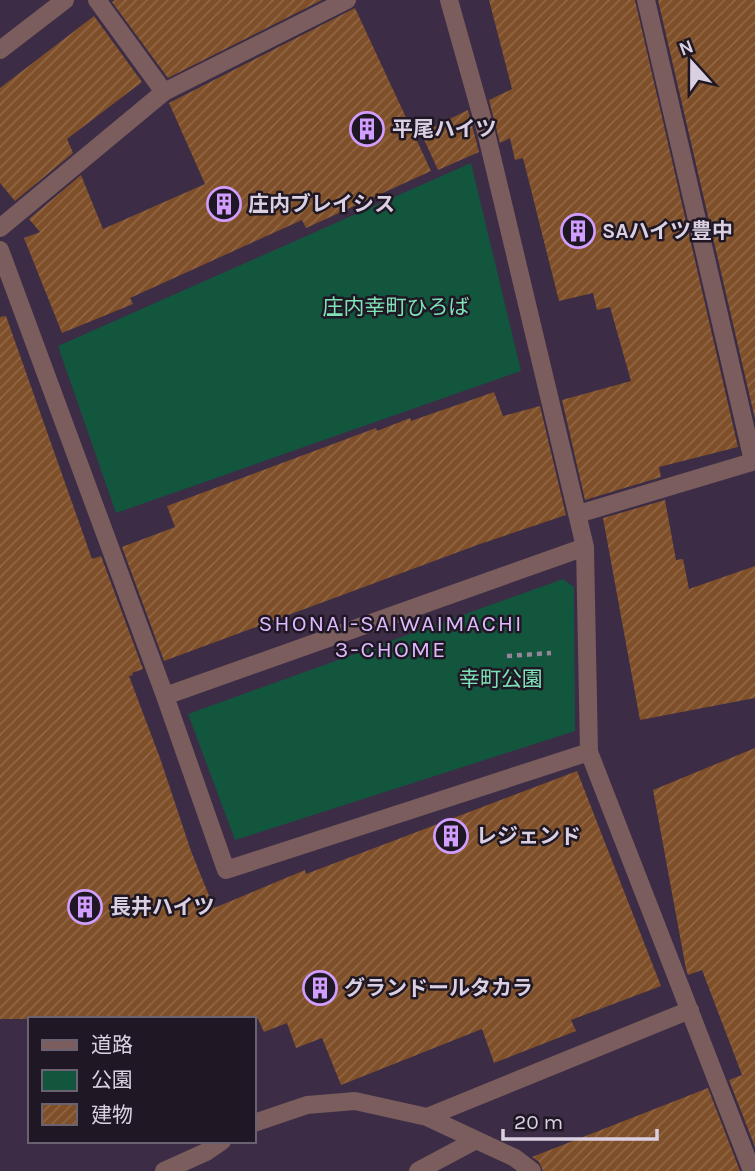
<svg xmlns="http://www.w3.org/2000/svg" width="755" height="1171" viewBox="0 0 755 1171" font-family="Karla,'Noto Sans JP',sans-serif">
  <style>
    .park { fill: #13563e }
    .building { fill: url(#building-hatch) }
    .lines { fill: none; stroke-linecap: round; stroke-linejoin: round }
    .path { stroke: #93869b; stroke-width: 4.5; stroke-dasharray: 5 5; stroke-linecap: butt }
    .minor { stroke: #7a5d5c; stroke-width: 18 }
    .labels { text-anchor: middle; stroke-width: 5; stroke-linejoin: round; paint-order: stroke }
    .poi-label { font-size: 21px; font-weight: bold; fill: #dad0e1; stroke: #1f1824; text-anchor: start }
    .park-label { font-size: 21px; fill: #7fe3b8; stroke: #1f1824 }
    .neighbourhood-label { font-size: 23px; letter-spacing: 2px; fill: #ddb9fd; stroke: #1f1824 }
  </style>
  <defs>
    <pattern id="building-hatch" width="6" height="6" patternUnits="userSpaceOnUse" patternTransform="scale(1.75)"><rect width="6" height="6" fill="#7e4f28"/><path d="M-1 1l2-2M0 6l6-6M5 7l2-2" fill="none" stroke="#906747"/></pattern>
  </defs>
  <rect width="100%" height="100%" fill="#3c2c46"/>
  <path class="park" d="M471 163 521 371 116 513 58 346Z
    M563 579 574 587 575 731 235 840 188 714Z"/>
  <path class="building" d="M115 0H322L168 78 112 2Z
    M489 0H635L738 447 659 467 661 477 585 500 562 400 631 381 610 307 597 310 593 293 559 301 523 158 515 160 510 138 500 143 489 100 512 89Z
    M658 0H755V419Z
    M355 8 431 171 306 228 302 220 130 298 133 304 62 333 24 238 40 232 29 219 81 175 103 229 205 184 169 103Z
    M94 16 142 82 67 139 73 153 15 201 0 183V88Z
    M468 110 479 152 438 170 421 133Z
    M6 316 92 559 101 556 143 669 132 673 133 675 129 676 160 758 191 851 214 908 305 870 306 874 577 771 661 986 571 1020 576 1031 494 1063 482 1029 341 1085 322 1038 296 1048 287 1023 264 1032 258 1019H0V317Z
    M494 392 503 416 540 406 566 515 480 544 164 661 122 547 175 527 167 506 376 428 377 431 410 418 411 421Z
    M665 500 676 560 683 559 689 589 755 566V698L640 720 603 518Z
    M755 748V1147L729 1080 742 1075 702 970 688 975 686 969 653 790Z
    M708 1088 740 1171H543L539 1162 532 1157Z"/>
  <g class="lines">
    <path class="path" d="M507 656 551 653"/>
    <path class="minor" d="M97 0 164 92
      M449 0 485 128 585 547 589 752 752 1171
      M646 0 753 461
      M0 50 65 0
      M0 228 164 92 347 0
      M0 250 165 696 226 870 589 752
      M578 514 755 461
      M165 696 585 547
      M427 1117 690 1010
      M254 1123 307 1105 355 1101 427 1117 515 1158 532 1171
      M164 1171 206 1152 222 1141
      M418 1171 476 1140"/>
  </g>
  <defs>
    <g id="building-ring" transform="scale(1.75)"><circle r="9.5" fill="#1f1824" stroke="#d19dfe" stroke-width="1.5"/><path d="M-4-6H4V6H1V3H-1V6H-4ZM-2.5-4.3h1.7v1.8h-1.7ZM.8-4.3h1.7v1.8H.8ZM-2.5-1h1.7V.8h-1.7ZM.8-1h1.7V.8H.8Z" fill="#d19dfe"/></g>
  </defs>
  <g fill-rule="evenodd">
    <use href="#building-ring" x="367" y="129"/>
    <use href="#building-ring" x="224" y="204"/>
    <use href="#building-ring" x="578" y="231"/>
    <use href="#building-ring" x="451" y="836"/>
    <use href="#building-ring" x="85" y="907"/>
    <use href="#building-ring" x="320" y="988"/>
  </g>
  <g class="labels">
    <g class="poi-label">
      <text x="392" y="136">平尾ハイツ</text>
      <text x="248" y="211">庄内ブレイシス</text>
      <text x="602" y="238">SAハイツ豊中</text>
      <text x="476" y="843">レジェンド</text>
      <text x="110" y="914">長井ハイツ</text>
      <text x="344" y="995">グランドールタカラ</text>
    </g>
    <g class="park-label">
      <text x="396" y="314">庄内幸町ひろば</text>
      <text x="501" y="686">幸町公園</text>
    </g>
    <g class="neighbourhood-label">
      <text x="391" y="631">SHONAI-SAIWAIMACHI<tspan x="391" dy="26">3-CHOME</tspan></text>
    </g>
  </g>
  <rect x="28" y="1017" width="228" height="126" fill="#1f1824" stroke="#6a6270" stroke-width="2"/>
  <rect x="42" y="1040" width="35" height="10" fill="#7a5d5c" stroke="#6a6270" stroke-width="2"/>
  <text x="91" y="1052" font-size="21" fill="#dad0e1">道路</text>
  <rect x="42" y="1070" width="35" height="21" fill="#13563e" stroke="#6a6270" stroke-width="2"/>
  <text x="91" y="1087" font-size="21" fill="#dad0e1">公園</text>
  <rect x="42" y="1104" width="35" height="21" fill="url(#building-hatch)" stroke="#6a6270" stroke-width="2"/>
  <text x="91" y="1122" font-size="21" fill="#dad0e1">建物</text>
  <g transform="translate(692 63) rotate(339)" stroke="#1f1824" stroke-width="5" paint-order="stroke">
  <path d="M0-5L12 26L0 18L-12 26Z" fill="#dad0e1"/>
  <text y="-10" font-size="19" font-weight="bold" text-anchor="middle" fill="#dad0e1">N</text>
  </g>
  <path d="M503 1129v10h154v-10" fill="none" stroke="#dad0e1" stroke-width="3.5"/>
  <text x="514" y="1129" font-size="21" fill="#dad0e1" stroke="#1f1824" stroke-width="5" paint-order="stroke">20 m</text>
</svg>
